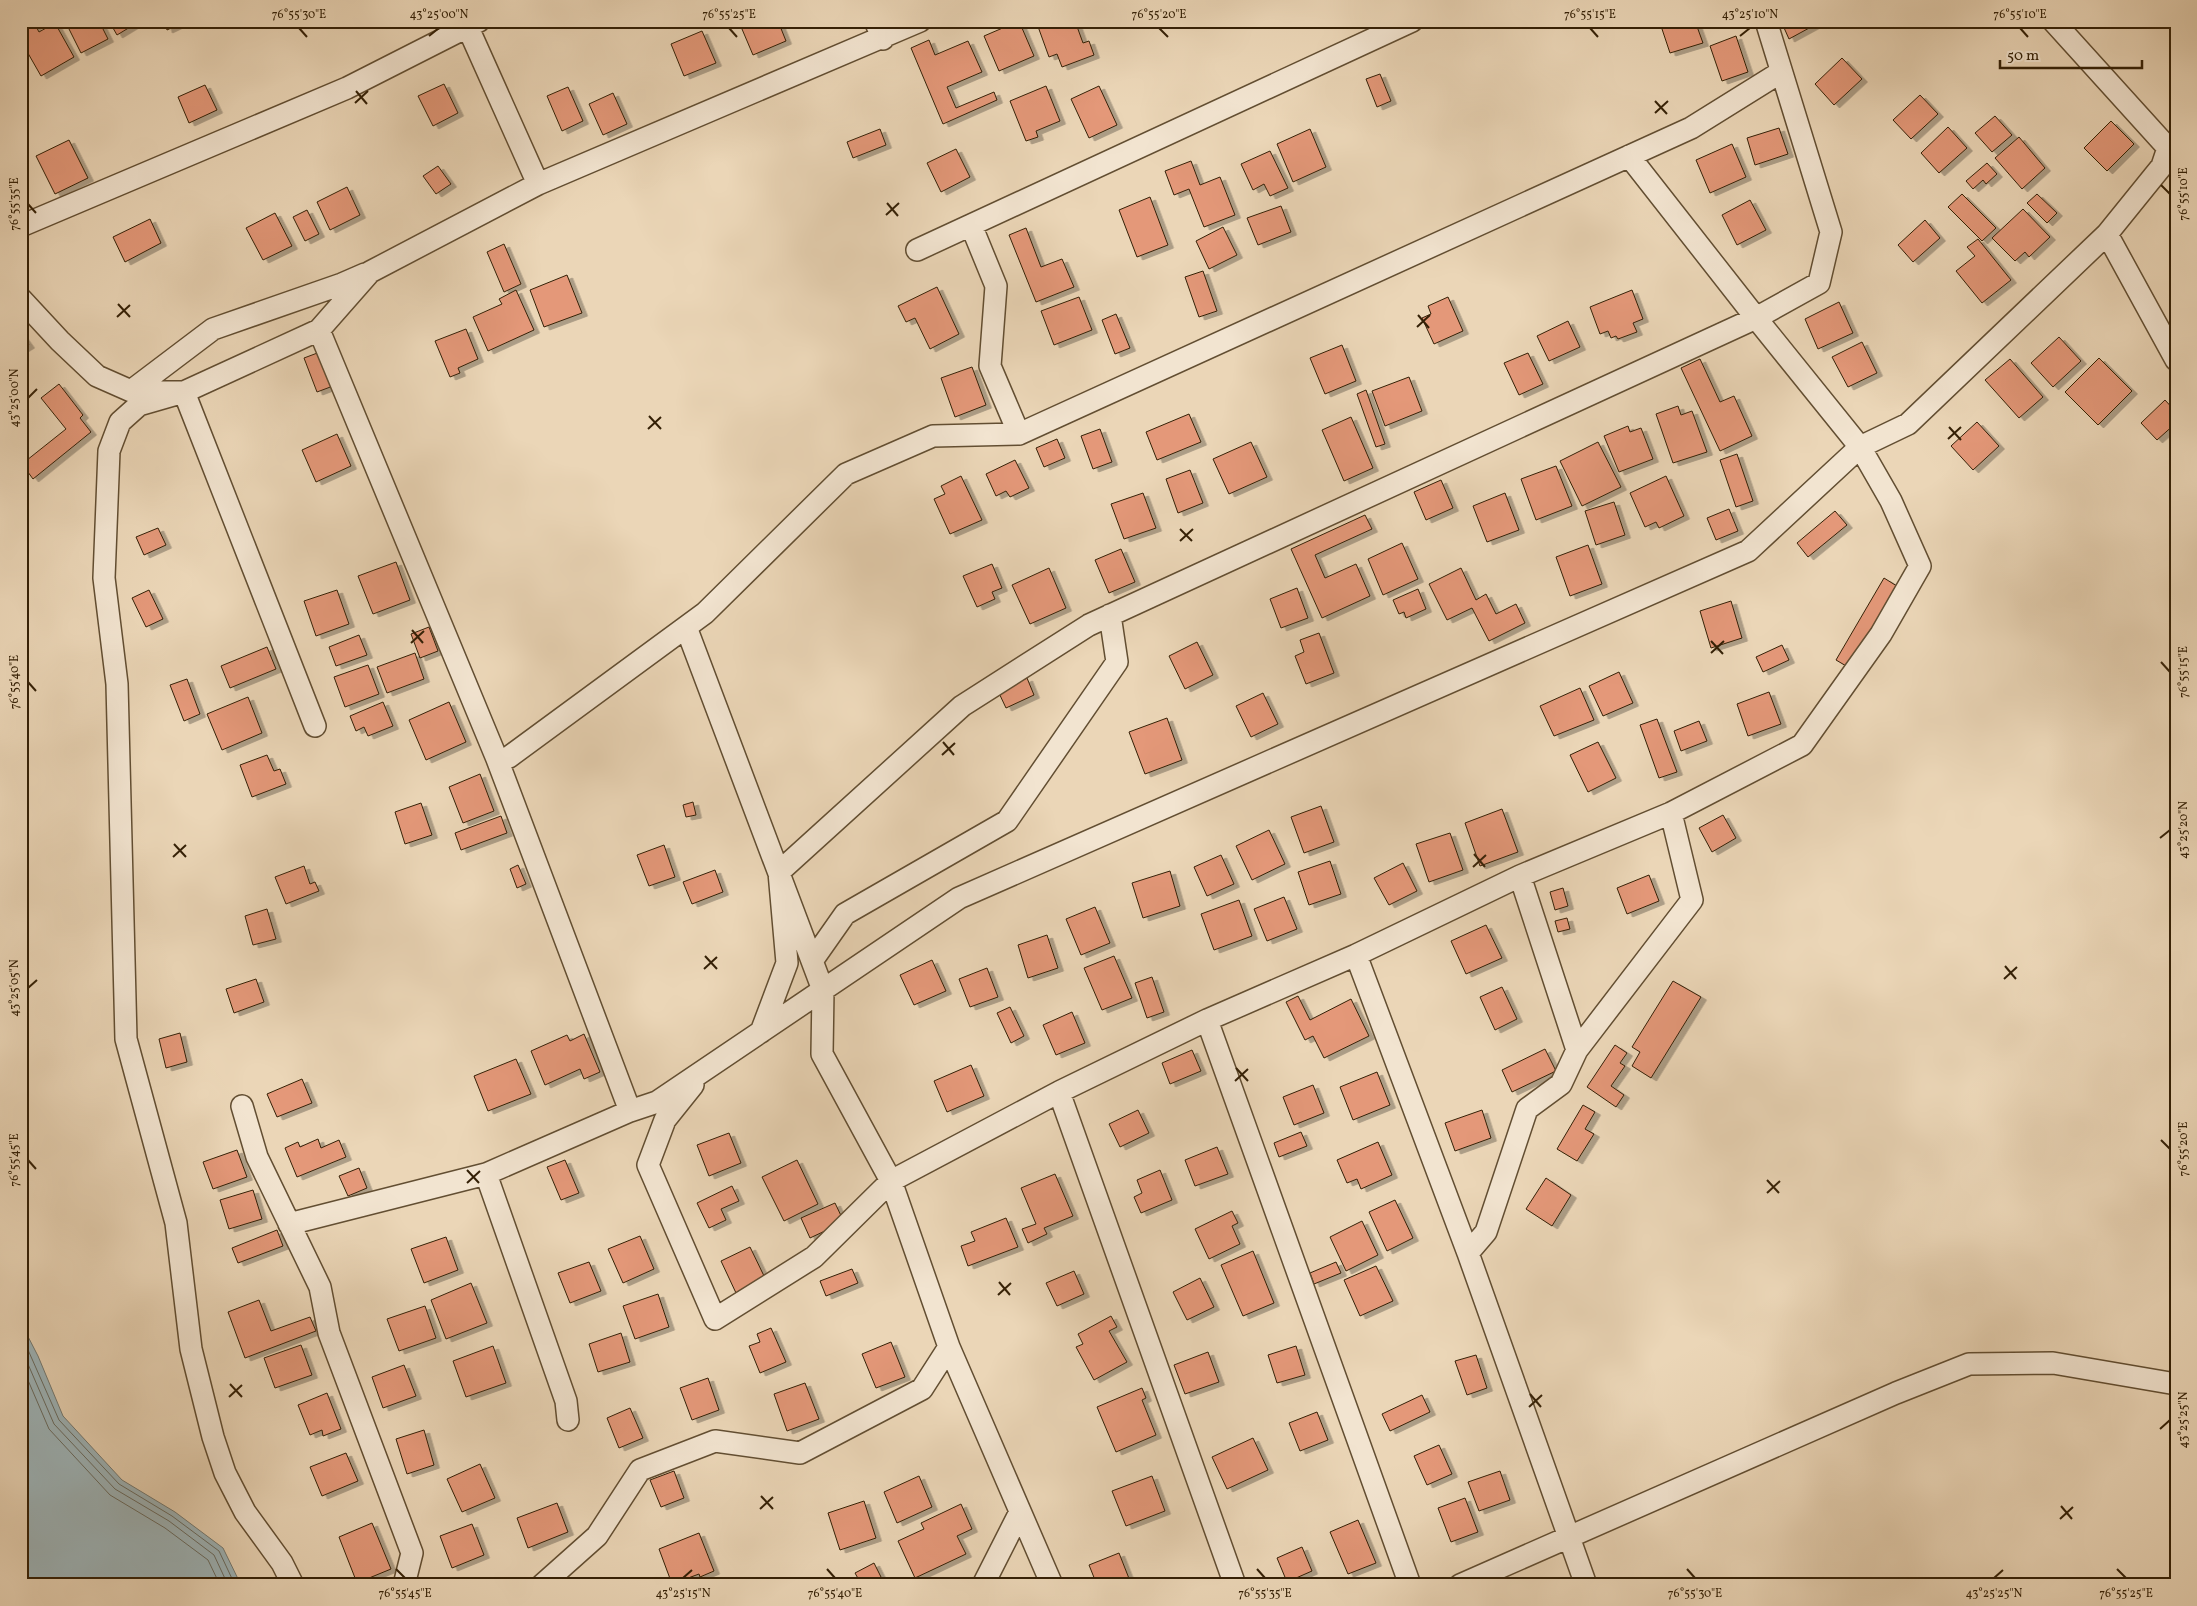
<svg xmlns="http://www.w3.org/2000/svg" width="2197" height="1606" viewBox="0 0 2197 1606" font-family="Vollkorn,serif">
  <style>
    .water { fill: #9eb6bb; stroke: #747a73 }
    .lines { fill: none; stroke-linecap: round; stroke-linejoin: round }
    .shore { stroke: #696b60; stroke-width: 1 }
    .building { fill: #e49879; stroke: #342006; filter: url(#shadow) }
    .minor-casing { stroke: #624e32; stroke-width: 24 }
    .minor { stroke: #f2e4d0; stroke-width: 21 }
    .ticks { fill: none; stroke: #342006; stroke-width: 2 }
    .neatline { fill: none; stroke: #342006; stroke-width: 2 }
    .ticks-label { font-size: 12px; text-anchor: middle; fill: #342006 }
  </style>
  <defs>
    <filter id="shadow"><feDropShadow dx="5.5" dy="3" stdDeviation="0" flood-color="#0004"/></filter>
  </defs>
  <rect width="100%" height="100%" fill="#ebd6b7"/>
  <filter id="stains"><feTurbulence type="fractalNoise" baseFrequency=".004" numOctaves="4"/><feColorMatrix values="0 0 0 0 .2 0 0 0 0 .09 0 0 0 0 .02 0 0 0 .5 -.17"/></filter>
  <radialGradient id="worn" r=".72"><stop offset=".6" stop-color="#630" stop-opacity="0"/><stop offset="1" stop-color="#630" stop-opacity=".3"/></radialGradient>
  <path class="water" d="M21 1323 38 1356 63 1416 122 1480 175 1512 223 1548 241 1585H21Z"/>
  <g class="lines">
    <path class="shore" d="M21 1334 59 1420 119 1484 172 1516 219 1551 235 1585
      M21 1348 54 1424 115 1489 169 1521 214 1555 228 1585
      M21 1364 49 1429 110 1495 165 1528 208 1560 220 1585"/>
  </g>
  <path class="building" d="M21 21H33L39 32 55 23 74 57 41 76 21 41Z
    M65 21H99L108 39 81 53Z
    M109 21H140L117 35Z
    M164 21H186L167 30Z
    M778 21 786 41 753 55 739 22Z
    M1019 21 1034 56 999 71 984 36Z
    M1036 21H1075L1083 43 1089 41 1094 55 1062 67 1057 54 1049 57Z
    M1677 21H1695L1703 43 1670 53 1661 26Z
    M1781 21H1822L1789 39Z
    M702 31 716 63 684 76 671 44Z
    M1736 36 1748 72 1722 81 1710 46Z
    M929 40 935 55 968 41 982 72 947 87 956 108 994 92 997 100 943 124 911 48Z
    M1842 58 1862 79 1834 105 1815 84Z
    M1380 74 1391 101 1377 107 1366 79Z
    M444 84 458 113 433 126 418 96Z
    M205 85 217 110 189 123 178 97Z
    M1046 86 1060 121 1036 131 1038 137 1026 141 1010 101Z
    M1099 86 1117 125 1089 138 1071 99Z
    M568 87 583 121 562 131 547 96Z
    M613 93 627 124 603 135 589 104Z
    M1920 95 1938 114 1911 139 1893 120Z
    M1995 116 2012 135 1992 152 1975 133Z
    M2111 121 2134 144 2107 171 2084 148Z
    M1948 127 1967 148 1939 173 1921 153Z
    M1779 128 1788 154 1755 165 1747 138Z
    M880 129 886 145 853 158 847 142Z
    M1310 129 1326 167 1293 182 1277 144Z
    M2019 137 2045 168 2022 189 1995 158Z
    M69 140 88 178 55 194 36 156Z
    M1732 144 1746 177 1710 193 1696 160Z
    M956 149 970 177 941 192 927 163Z
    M1270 151 1288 188 1270 196 1264 184 1253 190 1241 164Z
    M1191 161 1200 185 1220 177 1235 215 1204 227 1189 189 1174 195 1165 171Z
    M1987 163 1997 174 1986 184 1983 180 1973 189 1966 181Z
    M438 166 451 184 436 194 423 176Z
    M347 187 360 215 330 230 317 202Z
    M1962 194 1996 228 1982 241 1948 207Z
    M2037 194 2057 213 2047 223 2027 203Z
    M1150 197 1168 245 1137 257 1119 210Z
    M1750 200 1766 230 1737 245 1722 215Z
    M1281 206 1291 232 1258 245 1247 218Z
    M2023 209 2050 237 2029 257 2025 252 2015 261 1992 238Z
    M307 210 319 234 305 241 293 217Z
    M275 213 292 246 263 260 246 228Z
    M150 219 161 243 125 262 113 237Z
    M1925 220 1940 238 1913 262 1898 245Z
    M1223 227 1237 255 1209 269 1196 241Z
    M1026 228 1041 267 1062 259 1074 287 1036 302 1009 235Z
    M1978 239 2011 280 1982 303 1956 271 1975 256 1967 247Z
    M504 244 521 284 504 292 487 252Z
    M1203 271 1217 311 1199 317 1185 277Z
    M567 275 582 313 544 327 530 290Z
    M937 287 959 334 930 349 915 318 906 322 898 306Z
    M516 290 534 330 488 351 473 317 502 304 499 299Z
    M1632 290 1643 319 1633 323 1637 332 1618 339 1616 336 1611 338 1608 331 1600 334 1590 307Z
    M1079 297 1092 330 1054 345 1041 311Z
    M1448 297 1463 331 1434 344 1422 318 1431 314 1428 306Z
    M1839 302 1853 333 1818 349 1805 319Z
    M1116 314 1130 348 1115 354 1102 320Z
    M1568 321 1580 347 1549 361 1537 336Z
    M466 329 478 359 458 368 460 373 450 377 435 341Z
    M21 334 29 345 21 350Z
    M2059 337 2081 361 2053 387 2031 363Z
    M1862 342 1877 373 1848 387 1832 357Z
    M1342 345 1356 381 1325 394 1310 358Z
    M320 352 333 386 317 392 304 358Z
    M1528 353 1543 384 1519 395 1504 363Z
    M2099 358 2132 391 2098 425 2065 392Z
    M1700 359 1720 402 1734 396 1752 436 1720 451 1681 368Z
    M2010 359 2043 397 2019 418 1985 380Z
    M972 367 986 405 955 417 941 378Z
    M1409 377 1422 411 1385 426 1372 391Z
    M59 384 83 415 80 418 91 432 33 479 22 464 66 429 41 398Z
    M1366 390 1385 444 1376 447 1357 394Z
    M2165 400 2176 412V423L2157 440 2141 423Z
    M1678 406 1681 415 1692 411 1707 452 1673 463 1656 414Z
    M1189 414 1201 442 1157 460 1146 432Z
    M1351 417 1373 468 1344 481 1322 430Z
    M1977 422 1999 446 1973 470 1951 446Z
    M1628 426 1630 432 1641 428 1653 459 1619 472 1604 436Z
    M1100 429 1112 462 1093 469 1081 436Z
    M337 434 351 466 316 482 302 450Z
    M1057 439 1065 458 1044 467 1036 448Z
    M1251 442 1267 477 1229 494 1213 459Z
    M1598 442 1621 487 1582 506 1560 461Z
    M1737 454 1753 501 1736 507 1720 460Z
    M1015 460 1029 488 1010 497 1006 491 996 496 986 474Z
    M1556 466 1572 506 1536 520 1521 479Z
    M1190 470 1203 503 1178 513 1166 479Z
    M961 476 982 520 950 534 934 499 945 494 941 486Z
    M1666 476 1684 516 1659 528 1656 522 1645 527 1630 493Z
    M1441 480 1453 508 1426 520 1414 492Z
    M1143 493 1156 528 1124 539 1111 504Z
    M1505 493 1519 530 1487 542 1473 506Z
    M1614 502 1625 535 1596 545 1585 511Z
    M1729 509 1738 531 1716 540 1707 518Z
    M1835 511 1847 525 1808 557 1797 543Z
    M1365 515 1372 529 1315 555 1325 578 1356 564 1370 596 1322 618 1291 549Z
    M158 528 166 545 144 555 136 537Z
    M1402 543 1418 579 1383 595 1368 559Z
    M1588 545 1602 584 1570 596 1556 557Z
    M1121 549 1135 582 1109 593 1095 560Z
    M396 562 410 600 373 614 358 576Z
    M992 564 1002 588 992 592 995 599 977 607 963 576Z
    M1049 568 1066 608 1030 624 1012 585Z
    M1461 568 1476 600 1486 594 1496 614 1516 604 1525 623 1489 641 1472 608 1447 620 1429 584Z
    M1884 578 1900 588 1853 670 1836 660Z
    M1297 588 1308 618 1281 628 1270 599Z
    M1418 589 1426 609 1406 618 1404 612 1399 614 1393 600Z
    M149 590 163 619 146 627 132 598Z
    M337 590 349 624 316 636 304 601Z
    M1731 601 1742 638 1711 648 1700 611Z
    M429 627 438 651 420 658 411 634Z
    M1319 633 1334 673 1306 684 1295 656 1304 652 1300 640Z
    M359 635 367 655 336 666 329 647Z
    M1197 642 1213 675 1185 689 1169 656Z
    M1782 645 1789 660 1763 672 1756 657Z
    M267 647 276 669 230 688 221 666Z
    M415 653 424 679 387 693 377 667Z
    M368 665 379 694 345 707 334 677Z
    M1619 672 1633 703 1603 716 1589 686Z
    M1027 678 1034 695 1006 708 998 691Z
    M187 679 200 714 184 721 170 685Z
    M1580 688 1594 720 1554 736 1540 706Z
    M1769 692 1781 724 1748 736 1737 704Z
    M1263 693 1278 724 1251 737 1236 706Z
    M248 697 262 733 222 750 207 714Z
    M383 702 393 726 368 736 364 727 356 731 350 716Z
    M449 702 466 742 426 760 409 720Z
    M1167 718 1182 760 1145 774 1129 732Z
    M1657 719 1677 772 1659 778 1640 725Z
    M1699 721 1707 741 1681 751 1674 731Z
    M1598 742 1616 778 1588 792 1570 755Z
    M267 755 274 771 280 769 286 784 252 797 240 765Z
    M480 774 494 811 463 823 449 787Z
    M693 802 696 815 686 817 683 805Z
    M421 803 432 835 405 844 395 812Z
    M1321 806 1334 842 1304 853 1291 817Z
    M1502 809 1518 852 1480 866 1465 823Z
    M1723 815 1736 838 1712 852 1699 828Z
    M501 816 507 833 461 850 455 833Z
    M1269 830 1285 864 1252 880 1236 846Z
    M1450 833 1463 870 1429 882 1416 844Z
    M664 845 675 877 649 886 637 855Z
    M1221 855 1234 884 1207 896 1194 867Z
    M1330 861 1341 894 1309 905 1298 872Z
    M1403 863 1417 891 1389 905 1374 878Z
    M518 865 526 884 517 888 510 869Z
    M304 866 310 884 315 882 319 891 286 904 275 877Z
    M715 870 723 892 692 904 683 882Z
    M1170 871 1180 906 1143 918 1132 883Z
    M1649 875 1659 901 1627 914 1617 888Z
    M1563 888 1568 906 1555 910 1550 892Z
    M1284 897 1297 929 1267 941 1254 909Z
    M1239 900 1252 936 1214 950 1201 914Z
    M1095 907 1110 943 1081 955 1066 919Z
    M267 909 276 939 253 945 245 916Z
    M1567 918 1570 929 1558 932 1555 921Z
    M1486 925 1502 958 1466 974 1451 941Z
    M1047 935 1058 968 1028 978 1018 945Z
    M1114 956 1132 998 1102 1010 1084 968Z
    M932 960 946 991 914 1005 900 975Z
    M987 968 998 997 970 1007 959 979Z
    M1152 977 1164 1012 1147 1018 1135 983Z
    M256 979 264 1002 234 1013 226 989Z
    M1673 981 1701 997 1651 1078 1632 1066 1640 1052 1632 1047Z
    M1502 987 1517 1019 1495 1030 1480 997Z
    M1298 996 1310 1020 1351 999 1369 1036 1324 1058 1313 1036 1305 1040 1286 1002Z
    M1010 1007 1024 1036 1011 1043 997 1013Z
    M1072 1012 1085 1043 1056 1055 1043 1025Z
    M180 1033 187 1062 166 1068 159 1039Z
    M584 1034 600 1072 584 1079 580 1069 545 1085 531 1051 567 1035 570 1041Z
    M1615 1045 1627 1053 1620 1063 1625 1066 1611 1086 1624 1095 1616 1107 1587 1087Z
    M1545 1049 1556 1071 1512 1092 1502 1070Z
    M1192 1050 1201 1071 1170 1084 1162 1063Z
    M516 1059 531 1094 488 1111 474 1076Z
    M971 1065 984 1096 947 1112 934 1081Z
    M1377 1072 1390 1105 1353 1120 1340 1087Z
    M302 1079 312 1103 277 1117 267 1094Z
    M1313 1085 1324 1113 1294 1125 1283 1097Z
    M1583 1105 1595 1112 1585 1129 1594 1134 1577 1161 1557 1149Z
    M1138 1110 1149 1133 1120 1147 1109 1124Z
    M1482 1110 1491 1138 1455 1151 1445 1123Z
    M1301 1132 1307 1146 1279 1157 1274 1143Z
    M729 1133 741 1163 709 1176 697 1145Z
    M318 1139 321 1148 339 1140 346 1157 297 1177 285 1148 298 1142 300 1147Z
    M1378 1142 1392 1175 1361 1189 1357 1179 1347 1183 1337 1160Z
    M1217 1147 1228 1174 1195 1186 1185 1160Z
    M237 1150 247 1177 213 1189 203 1162Z
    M565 1160 579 1193 561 1200 547 1167Z
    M797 1160 818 1204 784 1221 762 1177Z
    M359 1168 367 1188 348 1196 339 1176Z
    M1160 1170 1172 1200 1141 1213 1134 1197 1142 1193 1137 1180Z
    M1055 1174 1073 1216 1044 1228 1047 1234 1028 1243 1022 1229 1036 1224 1021 1188Z
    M1546 1178 1571 1195 1552 1226 1526 1209Z
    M732 1186 739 1201 721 1209 726 1220 709 1228 697 1203Z
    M253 1190 262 1219 229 1229 220 1200Z
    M1395 1200 1413 1238 1387 1251 1369 1212Z
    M835 1203 844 1222 810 1238 801 1218Z
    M1232 1211 1238 1223 1232 1226 1240 1244 1209 1259 1195 1229Z
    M1006 1218 1018 1247 968 1266 961 1246 975 1241 971 1232Z
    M1362 1221 1378 1255 1346 1271 1330 1237Z
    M277 1230 283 1246 238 1263 232 1248Z
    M640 1236 654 1269 623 1283 608 1249Z
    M446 1237 458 1270 424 1283 411 1249Z
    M750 1247 765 1278 736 1293 721 1261Z
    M1253 1251 1274 1303 1243 1316 1221 1265Z
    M589 1262 601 1291 570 1303 558 1273Z
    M1336 1262 1341 1273 1314 1284 1310 1273Z
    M1376 1266 1393 1301 1360 1316 1344 1280Z
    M852 1269 858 1283 826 1296 820 1281Z
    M1074 1271 1084 1294 1057 1306 1046 1283Z
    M1200 1278 1214 1307 1187 1320 1173 1292Z
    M471 1283 487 1323 446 1339 431 1300Z
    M658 1294 669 1327 635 1339 623 1306Z
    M259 1300 271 1331 310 1317 316 1331 245 1358 228 1312Z
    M425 1306 436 1338 399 1351 387 1319Z
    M1111 1316 1117 1327 1109 1331 1127 1362 1094 1380 1076 1347 1083 1344 1078 1334Z
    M771 1328 786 1362 760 1373 749 1346 760 1342 757 1334Z
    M621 1333 630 1362 598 1372 589 1344Z
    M891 1342 905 1377 876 1388 862 1354Z
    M301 1345 312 1375 275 1388 264 1358Z
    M493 1346 506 1383 466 1397 453 1361Z
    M1296 1346 1305 1375 1277 1383 1268 1355Z
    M1208 1352 1219 1382 1185 1394 1174 1365Z
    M1476 1355 1487 1388 1467 1395 1455 1361Z
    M404 1365 416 1396 383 1408 372 1377Z
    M708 1378 719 1410 692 1420 680 1388Z
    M805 1383 819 1419 787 1431 774 1394Z
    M1142 1388 1146 1398 1142 1400 1156 1435 1116 1452 1097 1407Z
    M327 1393 341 1429 323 1436 322 1430 310 1435 298 1405Z
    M1422 1395 1430 1412 1390 1431 1382 1414Z
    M630 1408 643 1438 619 1448 607 1418Z
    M1317 1412 1328 1440 1300 1451 1289 1423Z
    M424 1430 434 1465 407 1474 396 1439Z
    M1253 1438 1268 1470 1227 1489 1212 1457Z
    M1439 1445 1452 1474 1427 1485 1414 1456Z
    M346 1453 358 1481 322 1496 310 1467Z
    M480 1464 495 1498 462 1512 447 1479Z
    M674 1471 684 1498 661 1507 650 1480Z
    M1500 1471 1510 1500 1479 1511 1468 1482Z
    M919 1476 932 1507 897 1523 884 1492Z
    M1152 1476 1165 1511 1126 1526 1112 1491Z
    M1465 1498 1478 1532 1451 1542 1438 1508Z
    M864 1501 876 1538 840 1550 828 1513Z
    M557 1503 568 1532 528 1548 517 1518Z
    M961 1504 972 1529 957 1536 966 1554 915 1578 898 1541 924 1529 921 1523Z
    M1358 1520 1376 1563 1348 1574 1330 1532Z
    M372 1523 391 1569 357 1583 339 1537Z
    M472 1524 484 1555 452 1568 440 1536Z
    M699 1533 714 1571 700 1577 699 1574 672 1584 659 1549Z
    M1302 1547 1312 1571 1287 1582 1277 1558Z
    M1119 1553 1130 1581 1120 1585H1097L1089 1565Z
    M874 1563 885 1585H855L860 1582 855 1573Z"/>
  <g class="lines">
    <g class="minor-casing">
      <path id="minor" d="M465 21 538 184
        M875 21 883 39
        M1766 21 1831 232 1819 283 1756 318 1860 447 1908 424 2107 234 2162 166 2168 148
        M2053 21 2168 148
        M971 225 996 286 990 366 1019 434 1691 128 1781 72
        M21 226 347 88 479 21
        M2107 234 2176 360
        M917 250 1412 21
        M21 299 60 341 97 376 131 391 184 392 319 330 370 272 538 184 920 21
        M319 330 497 759 630 1111
        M131 391 213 329 342 284 365 274
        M497 759 509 757 705 613 846 474 933 436 1019 434
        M812 961 845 914 1007 821 1117 662 1110 615
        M1207 1020 1410 1585
        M761 1032 787 963 779 872 962 706 1089 625 1756 318 1629 156
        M1577 1050 1520 876 1671 813
        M693 1085 665 1120 648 1165 715 1319 814 1257 891 1181 1059 1092
        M242 1106 257 1157 320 1287 329 1333 412 1553 404 1585
        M486 1174 566 1401 568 1420
        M289 1224 486 1174 630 1111 657 1102 959 898 1748 551 1860 447 1891 501 1920 566 1881 634 1802 745 1671 813 1692 900 1577 1050 1561 1084 1527 1109 1486 1232 1468 1253 1586 1585
        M1468 1253 1356 955 1520 876
        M949 1347 1052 1585
        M293 1585 282 1563 245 1512 225 1473 213 1437 191 1349 176 1223 126 1039 117 684 104 578 109 451 120 422 139 405 184 392 315 726
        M542 1585 597 1536 640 1470 715 1441 800 1453 922 1389 949 1347 891 1181 822 1054 823 990 686 627
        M983 1585 1020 1512
        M1235 1585 1059 1092 1207 1020 1356 955
        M1460 1585 1896 1393 1969 1364 2053 1363 2176 1384"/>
    </g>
    <use href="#minor" class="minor"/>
  </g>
  <path class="ticks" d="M299 28 307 37M729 28 737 37M1159 28 1168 37M1590 28 1598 37M2020 28 2028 37M429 36 439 28M1740 36 1750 28M356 91 367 104M1655 101 1667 114M355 103 368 91M1655 113 1668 101M2161 185 2170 194M887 203 898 216M28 204 36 213M886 215 899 203M118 304 130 317M1418 315 1429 328M117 317 130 305M1417 327 1430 315M28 398 37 389M649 416 661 429M1949 427 1961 440M648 429 661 417M1948 439 1961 427M1180 529 1192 541M1180 541 1193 529M412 630 423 643M1711 641 1723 654M411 643 424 631M1711 653 1724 641M2161 662 2170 672M28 682 36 691M943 742 954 755M942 755 955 743M2160 838 2170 830M174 844 186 857M1474 854 1485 867M173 857 186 845M1473 867 1486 855M705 956 717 969M2005 966 2016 979M704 969 717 957M2004 979 2017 967M28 988 37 980M1236 1068 1248 1081M1235 1081 1248 1069M2161 1140 2170 1149M28 1160 36 1169M467 1170 479 1183M1767 1180 1779 1193M467 1183 480 1171M1767 1193 1780 1181M999 1282 1010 1295M998 1295 1011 1283M230 1384 242 1397M1530 1394 1541 1407M229 1397 242 1385M1529 1407 1542 1395M2160 1429 2170 1420M761 1496 773 1509M2061 1506 2072 1519M760 1509 773 1497M2060 1519 2073 1507M396 1569 405 1578M827 1569 835 1578M1257 1569 1265 1578M1687 1569 1695 1578M2117 1569 2126 1578M683 1578 692 1570M1994 1578 2003 1570"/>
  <rect width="2197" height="1606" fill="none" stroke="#ebd6b7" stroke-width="55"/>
  <path d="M2000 60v8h142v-8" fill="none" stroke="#342006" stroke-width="2.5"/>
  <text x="2007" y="60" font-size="15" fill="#342006" stroke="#f2e4d0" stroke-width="4" paint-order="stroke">50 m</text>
  <rect x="28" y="28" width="2142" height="1550" class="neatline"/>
  <g class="ticks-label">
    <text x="299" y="18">76°55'30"E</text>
    <text x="439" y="18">43°25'00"N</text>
    <text x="729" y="18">76°55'25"E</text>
    <text x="1159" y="18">76°55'20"E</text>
    <text x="1590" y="18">76°55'15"E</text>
    <text x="1750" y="18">43°25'10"N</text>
    <text x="2020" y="18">76°55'10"E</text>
    <text transform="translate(2183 194) rotate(-90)" y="4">76°55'10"E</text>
    <text transform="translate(14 204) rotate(-90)" y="4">76°55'35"E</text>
    <text transform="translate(14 398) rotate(-90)" y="4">43°25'00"N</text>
    <text transform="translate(2183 672) rotate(-90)" y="4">76°55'15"E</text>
    <text transform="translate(14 682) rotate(-90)" y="4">76°55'40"E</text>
    <text transform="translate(2183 830) rotate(-90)" y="4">43°25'20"N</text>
    <text transform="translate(14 988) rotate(-90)" y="4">43°25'05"N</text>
    <text transform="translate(2183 1149) rotate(-90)" y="4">76°55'20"E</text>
    <text transform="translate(14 1160) rotate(-90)" y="4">76°55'45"E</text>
    <text transform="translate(2183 1420) rotate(-90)" y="4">43°25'25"N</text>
    <text x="405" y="1597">76°55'45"E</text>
    <text x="683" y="1597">43°25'15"N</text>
    <text x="835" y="1597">76°55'40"E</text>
    <text x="1265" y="1597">76°55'35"E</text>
    <text x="1695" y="1597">76°55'30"E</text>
    <text x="1994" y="1597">43°25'25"N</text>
    <text x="2126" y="1597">76°55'25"E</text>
  </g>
  <rect width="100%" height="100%" filter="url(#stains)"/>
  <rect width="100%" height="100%" fill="url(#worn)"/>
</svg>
